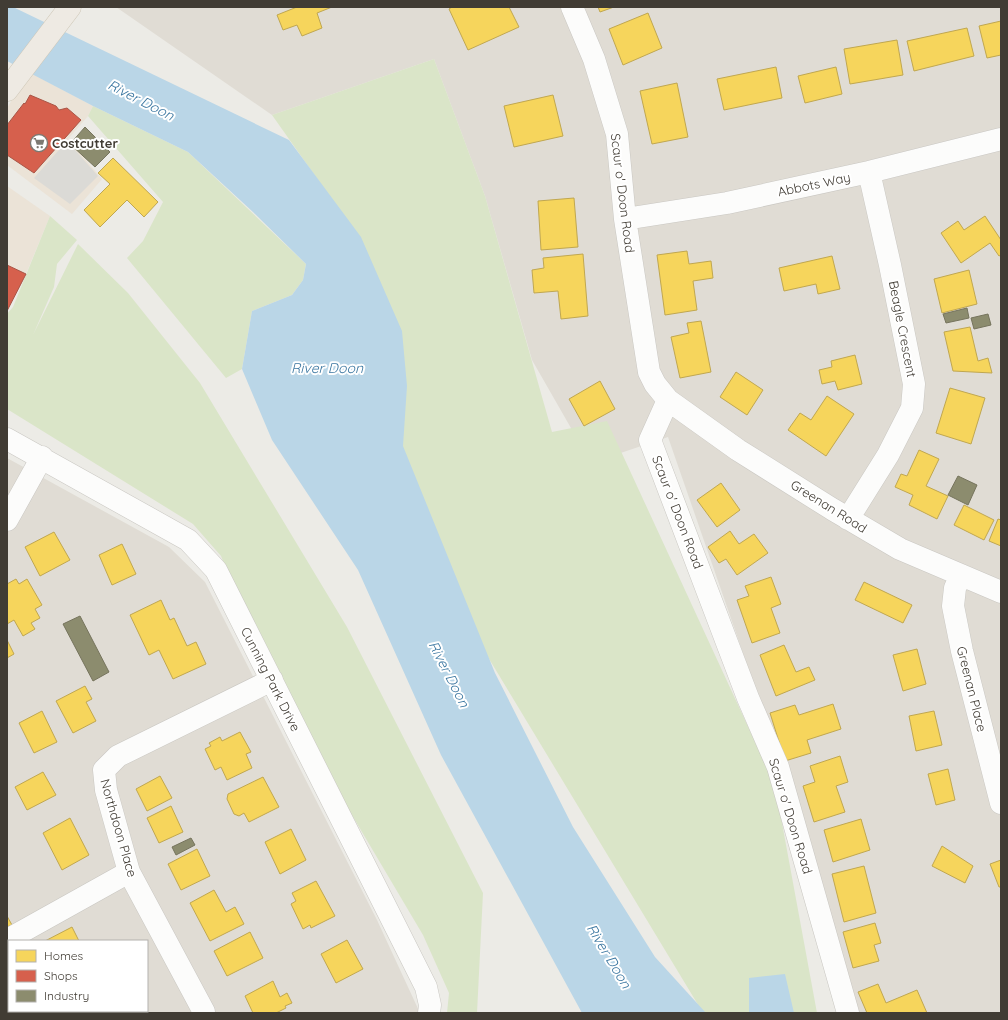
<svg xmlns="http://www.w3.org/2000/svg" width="1008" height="1020" viewBox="0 0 1008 1020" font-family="Quicksand,sans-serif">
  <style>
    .residential { fill: #e0dcd4; fill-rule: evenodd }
    .commercial { fill: #ebe3d7 }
    .green { fill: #dae5c8 }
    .parking { fill: #dbdad6 }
    .water { fill: #bad6e7 }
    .homes { fill: #f6d55c; stroke: #c0a750 }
    .shops { fill: #d6604d; stroke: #a95546 }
    .industry { fill: #8c8c6e; stroke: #76745d }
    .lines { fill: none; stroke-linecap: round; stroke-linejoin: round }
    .minor-casing { stroke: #c9c7c2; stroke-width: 23 }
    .major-casing { stroke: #cdc6b6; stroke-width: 23 }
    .minor { stroke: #fcfcfb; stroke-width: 22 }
    .major { stroke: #eeeae3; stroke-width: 22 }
    .labels { text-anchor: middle; stroke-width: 4; stroke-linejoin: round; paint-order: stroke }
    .poi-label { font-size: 13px; font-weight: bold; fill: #413c34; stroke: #fff; text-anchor: start }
    .street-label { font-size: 13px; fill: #413c34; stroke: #fff }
    .water-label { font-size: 14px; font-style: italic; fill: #3a76a0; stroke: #fff }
  </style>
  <rect width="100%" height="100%" fill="#ecebe6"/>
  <path class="residential" d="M116 7H1001V1013H852L768 725 668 437 591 463 532 360 485 196 434 59 272 115Z
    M7 458 169 547 205 582 377 920 420 1013H7ZM9 941H147V1011H9Z"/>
  <path class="commercial" d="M29 72 93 106 88 116 68 139 102 179 72 214 7 165V108Z
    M7 186 50 216 26 274 7 310Z"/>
  <path class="green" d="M434 59 485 196 552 432 607 421 775 785 817 1013H703L387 490 330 197 272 115Z
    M93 106 188 152 306 264 303 280 292 295 252 311 242 369 226 378 127 258 143 241 163 202 88 116Z
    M50 216 77 240 57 264 54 287 33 335 78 244 128 293 200 383 347 627 483 893 477 1013H447L449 993 423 935 272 680 221 556 193 524 7 409V314L13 307Z"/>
  <path class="parking" d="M67 141 98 176 70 204 34 178Z"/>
  <path class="water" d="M7 7H13L289 140 361 237 402 331 407 386 403 446 495 673 573 827 655 957 706 1013H582L441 755 358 570 272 440 242 369 252 311 292 295 303 280 306 264 253 212 188 152 93 106 7 61Z
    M785 974 794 1013H749V978Z"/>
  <path class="homes" d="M297 7H332L317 13 322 28 302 36 297 25 283 30 277 15Z
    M452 7H509L519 27 468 50 449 9Z
    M598 7H614L600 12Z
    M648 13 662 48 623 65 609 29Z
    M1001 21V55L987 58 979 26Z
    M967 28 974 56 914 71 907 41Z
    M897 40 903 75 850 84 844 49Z
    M776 67 782 98 724 110 717 79Z
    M836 67 842 94 805 103 798 76Z
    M677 83 688 137 652 144 640 91Z
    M553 95 563 136 514 147 504 106Z
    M113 158 158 202 144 217 127 200 100 227 84 210 110 184 98 173Z
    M574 198 578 247 541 250 538 201Z
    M985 216 1001 240V255L999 256 990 243 961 263 941 233 958 221 964 230Z
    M687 251 689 264 711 261 713 278 693 281 697 310 665 315 657 255Z
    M583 254 588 316 561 319 558 291 534 293 532 270 544 268 543 258Z
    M832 256 840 289 818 294 816 284 784 291 779 268Z
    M969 270 977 304 942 313 934 279Z
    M701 321 711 372 680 378 671 337 689 333 687 323Z
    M970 327 978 361 988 358 992 373 953 371 944 332Z
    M855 355 862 384 838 390 835 381 822 384 819 370 832 367 831 361Z
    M736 372 763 390 747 415 720 397Z
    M600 381 615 409 584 426 569 399Z
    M950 388 985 398 971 444 936 433Z
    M827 396 854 414 826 456 788 430 800 413 811 420Z
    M919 450 939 459 926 486 948 496 937 519 909 505 913 495 895 487 901 474 907 476Z
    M721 483 740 510 717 527 697 500Z
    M964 505 994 520 984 540 954 525Z
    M998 519 1001 520V546L989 541Z
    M730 531 739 544 754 534 768 553 737 575 726 559 719 563 708 547Z
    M54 532 70 560 40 576 25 547Z
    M122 544 136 574 112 585 99 555Z
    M771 577 781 604 771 608 780 633 752 643 737 600 749 596 745 586Z
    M16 579 19 584 27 579 42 605 35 609 40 618 31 623 35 629 23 636 14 620 7 624V584Z
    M864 582 912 605 903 623 855 600Z
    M161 600 170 620 174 618 187 646 196 642 206 664 173 679 159 650 149 655 130 615Z
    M7 640 14 654 7 658Z
    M784 645 796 672 809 667 815 680 776 696 760 655Z
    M917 649 926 684 903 691 893 655Z
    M85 686 92 699 86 702 96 721 73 733 56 701Z
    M833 704 841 729 807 740 811 753 785 761 770 713 795 705 799 715Z
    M42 711 57 742 34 753 19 723Z
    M934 711 942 745 916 751 909 716Z
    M240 732 251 752 246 754 252 768 227 780 221 767 215 770 205 749 211 746 209 743 220 737 222 741Z
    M840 756 848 782 836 786 845 812 814 822 803 786 815 782 810 766Z
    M948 769 955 800 936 805 928 774Z
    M43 772 56 795 27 810 15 787Z
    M160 776 172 798 147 811 136 789Z
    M263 777 279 807 249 822 244 813 239 816 234 814 227 799 228 794Z
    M171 806 183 832 159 843 147 818Z
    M70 818 89 855 62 870 43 833Z
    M861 819 870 850 833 862 824 830Z
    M291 829 306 860 280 874 265 842Z
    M942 846 973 866 965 883 932 866Z
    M197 849 210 876 181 890 168 864Z
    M1001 860V887H999L990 864Z
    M864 866 876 913 844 922 832 874Z
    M316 881 335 916 311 928 310 925 303 929 291 904 296 901 292 893Z
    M214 890 226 912 235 907 244 924 210 941 190 903Z
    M7 916 12 925 7 927Z
    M875 923 881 943 874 945 879 961 853 968 843 932Z
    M72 927 79 941H45Z
    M250 932 263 958 227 976 214 951Z
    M347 940 363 969 336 983 321 954Z
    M273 981 280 997 287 993 292 1003 285 1006 286 1008 276 1013H253L245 996Z
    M878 984 886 1003 917 990 927 1013H867L858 992Z"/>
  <path class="shops" d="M30 95 56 106 59 110 67 108 81 120 34 173 7 155V125L24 103 25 104Z
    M7 265 26 274 7 311Z"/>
  <path class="industry" d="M85 127 110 152 95 167 70 144Z
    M967 308 969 318 946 323 943 314Z
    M988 314 991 325 974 329 971 318Z
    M958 476 977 485 968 505 948 495Z
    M80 616 109 672 93 681 63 624Z
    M191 838 195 845 176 855 172 847Z"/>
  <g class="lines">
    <g class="minor-casing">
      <path id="minor" d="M572 7 594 59 617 134 625 219 649 372 655 384 668 400 738 450 832 509 900 549 1001 592
        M625 219 727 203 869 172 1001 139
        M668 400 650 440 748 698 778 767 848 1013
        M7 439 188 540 216 570 426 987 430 1005 429 1013
        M848 519 888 455 912 408 914 384 890 265 869 172
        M7 520 42 457
        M961 575 955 588 953 606 962 651 1001 803
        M7 940 129 872
        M204 1012 129 872 106 790 104 770 118 756 272 680"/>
    </g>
    <g class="major-casing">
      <path id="major" d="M7 90 70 7"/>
    </g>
    <use href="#minor" class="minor"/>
    <use href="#major" class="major"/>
  </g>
  <defs>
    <g id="supermarket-ring" transform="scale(0.9)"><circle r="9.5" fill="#fff" stroke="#7d7972" stroke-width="1.5"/><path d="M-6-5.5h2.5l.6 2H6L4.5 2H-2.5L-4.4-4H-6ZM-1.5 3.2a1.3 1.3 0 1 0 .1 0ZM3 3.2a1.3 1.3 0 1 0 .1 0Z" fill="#7d7972"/></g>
  </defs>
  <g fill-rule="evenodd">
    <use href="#supermarket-ring" x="39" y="143"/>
  </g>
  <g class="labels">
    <g class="poi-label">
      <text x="52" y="148">Costcutter</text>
    </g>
    <g class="street-label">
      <text transform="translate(814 184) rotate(-12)" y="5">Abbots Way</text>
      <text transform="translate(623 193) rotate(83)" y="5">Scaur o' Doon Road</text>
      <text transform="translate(903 329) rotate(79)" y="5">Beagle Crescent</text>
      <text transform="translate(829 506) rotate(32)" y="5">Greenan Road</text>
      <text transform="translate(678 512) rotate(69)" y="5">Scaur o' Doon Road</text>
      <text transform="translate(271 679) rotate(63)" y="5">Cunning Park Drive</text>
      <text transform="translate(972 689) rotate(76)" y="5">Greenan Place</text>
      <text transform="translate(791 816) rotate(73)" y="5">Scaur o' Doon Road</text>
      <text transform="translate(119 828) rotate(74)" y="5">Northdoon Place</text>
    </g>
    <g class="water-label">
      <text transform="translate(141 100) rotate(27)" y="5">River Doon</text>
      <text x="327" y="373">River Doon</text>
      <text transform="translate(449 674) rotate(63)" y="5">River Doon</text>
      <text transform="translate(609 956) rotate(59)" y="5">River Doon</text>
    </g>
  </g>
  <rect width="1008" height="1020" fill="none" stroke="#413c34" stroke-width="16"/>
  <rect x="8" y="940" width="140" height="72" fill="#ffffff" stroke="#b3b1ae"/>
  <rect x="16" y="950" width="20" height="12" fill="#f6d55c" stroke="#b3b1ae"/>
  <text x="44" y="960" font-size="12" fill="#413c34">Homes</text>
  <rect x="16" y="970" width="20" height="12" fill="#d6604d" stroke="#b3b1ae"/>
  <text x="44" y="980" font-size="12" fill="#413c34">Shops</text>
  <rect x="16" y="990" width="20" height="12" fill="#8c8c6e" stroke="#b3b1ae"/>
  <text x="44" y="1000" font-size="12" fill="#413c34">Industry</text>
</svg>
